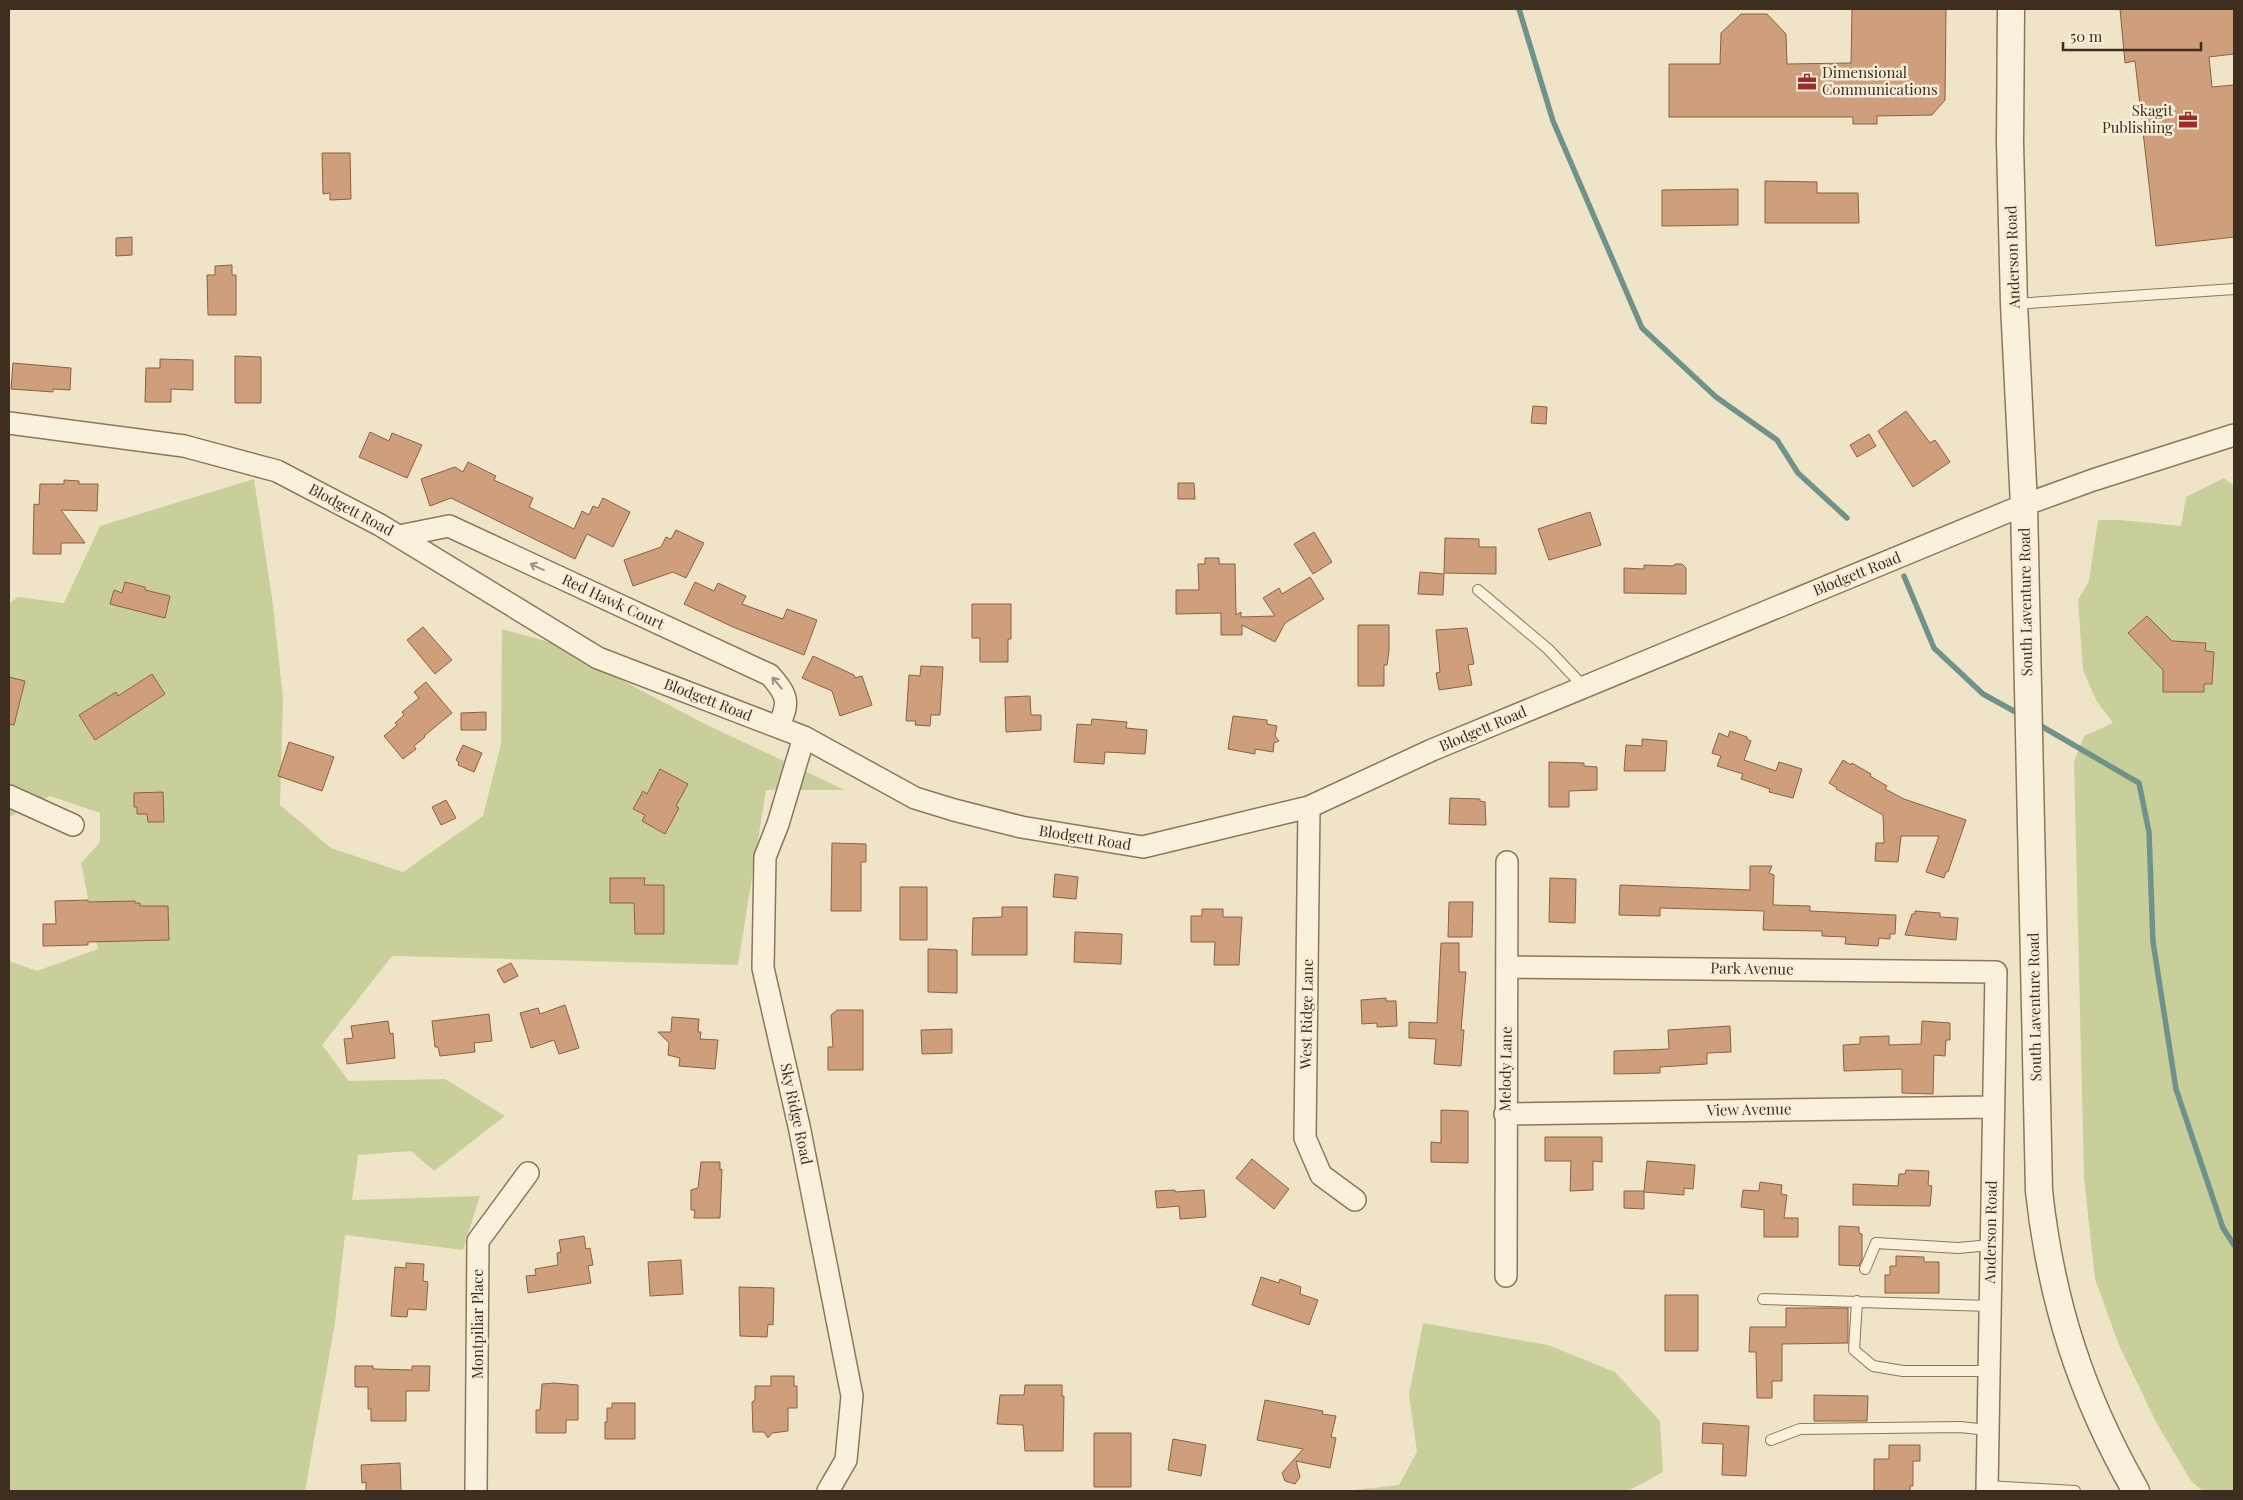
<svg xmlns="http://www.w3.org/2000/svg" width="2243" height="1500" viewBox="0 0 2243 1500" font-family="'Playfair Display',serif">
  <style>
    .green { fill: #c9cf9b }
    .lines { fill: none; stroke-linecap: round; stroke-linejoin: round }
    .stream { stroke: #6f938a; stroke-width: 5.5 }
    .building { fill: #cf9f7d; stroke: #8d5f41 }
    .service-casing { stroke: #8d765c; stroke-width: 12 }
    .minor-casing { stroke: #8d765c; stroke-width: 24 }
    .tertiary-casing { stroke: #8d765c; stroke-width: 29 }
    .service { stroke: #faf1dc; stroke-width: 10 }
    .minor { stroke: #faf1dc; stroke-width: 21 }
    .tertiary { stroke: #faf1dc; stroke-width: 26 }
    .oneway { stroke: #9c907e }
    .labels { text-anchor: middle; stroke-width: 5; stroke-linejoin: round; paint-order: stroke }
    .poi-label { font-size: 15px; fill: #3d2e20; stroke: #f7eed8; text-anchor: start }
    .street-label { font-size: 15px; fill: #3d2e20; stroke: #f7eed8 }
  </style>
  <rect width="100%" height="100%" fill="#f0e4c8"/>
  <path class="green" d="M2224 478 2234 486V1491H2203L2191 1481 2156 1422 2119 1345 2095 1279 2084 1177 2074 762 2084 736 2113 723 2096 700 2083 670 2078 600 2089 581 2098 520H2120L2181 526 2186 497Z
    M254 479 273 605 283 698 280 805 331 848 403 872 483 816 501 744 502 629 549 642 705 724 845 790H766L738 965 392 956 322 1045 349 1081 445 1079 505 1116 434 1171 411 1151 358 1155 352 1200 480 1196 463 1250 345 1235 335 1323 305 1491H9V961L37 971 98 949 81 863 100 842V813L50 796 9 817V604L18 597 64 603 100 526Z
    M1423 1323 1548 1345 1615 1372 1660 1421 1663 1472 1628 1491H1344L1399 1485 1417 1452 1409 1394Z"/>
  <g class="lines">
    <path class="stream" d="M1519 9 1553 121 1642 328 1716 397 1777 440 1798 473 1847 518
      M1904 576 1934 648 1983 694 2021 715
      M2036 723 2139 783 2149 832 2153 942 2176 1089 2223 1228 2234 1245"/>
  </g>
  <path class="building" d="M1852 9H1946L1945 100 1932 115 1877 116V124H1853V117H1669V64H1720L1721 33 1741 14H1767L1786 34 1787 64 1851 63Z
    M2120 9H2234V54L2209 57 2212 87 2234 85V237L2156 246 2135 61 2125 63Z
    M322 153H350L351 199 330 200V193L323 194Z
    M1765 181 1817 182V193H1858L1859 223H1765Z
    M1738 189V225L1662 226V190Z
    M132 237V255L116 256V238Z
    M232 265V275H236V315H208L207 275H215V266Z
    M235 356 261 357V403H235Z
    M160 359 193 360V390L171 389V402H145L146 368H160Z
    M13 363 71 368 70 390 53 389V392L11 389Z
    M1533 406 1547 407 1546 424 1531 423Z
    M1906 411 1930 443 1935 440 1950 462 1913 487 1878 431Z
    M370 432 389 441 392 433 422 445 407 478 359 457Z
    M1869 434 1876 446 1857 457 1850 445Z
    M468 462 496 476 494 480 533 498 529 507 574 529 582 511 589 515 593 506 598 508 603 498 630 512 613 547 587 534 575 559 451 498 430 506 421 479 455 467 463 472Z
    M64 480 79 481V484H98L97 511 61 510 85 543H61V554H33L34 504 39 505 40 484H64Z
    M1178 483H1194L1195 499H1178Z
    M1590 512 1601 545 1549 560 1538 529Z
    M676 530 704 543 686 578 673 572 633 586 624 560 661 547 666 537 671 539Z
    M1314 532 1332 562 1313 574 1294 544Z
    M1445 538 1479 539V547H1496V574L1444 573Z
    M1205 558H1219V564H1235L1236 615 1241 612V617L1275 616 1263 598 1279 588 1282 594 1310 577 1324 599 1285 623 1275 642 1242 625V635H1221V613L1176 614V590H1199L1198 564H1205Z
    M1675 564H1682L1686 568V594L1624 593V568L1644 569V565L1673 566Z
    M1420 572 1444 574 1443 595 1418 594Z
    M125 582 145 587V590L170 596 165 618 110 604 114 590 122 593Z
    M695 582 714 591 718 583 746 596 742 604 783 619 787 609 817 620 804 655 733 627 684 604Z
    M972 604H1011V639H1008V662H980V638H972Z
    M2147 616 2172 641 2206 643 2205 651 2214 652 2212 684H2204V692H2163V670L2128 633Z
    M1358 625H1389V651L1387 665H1384V686H1358Z
    M423 627 452 660 435 674 407 640Z
    M1467 628 1474 664 1468 665 1472 685 1439 690 1436 673 1440 672 1436 630Z
    M813 656 854 675 855 678 862 676 872 705 840 716 832 691 802 678Z
    M921 666 943 667 940 715H931L930 726 915 725 916 721H906L909 675 920 676Z
    M152 674 165 694 95 740 79 715 116 692 118 696Z
    M9 677 25 681 14 725 9 724Z
    M426 682 452 713 424 736 425 737 414 746 416 749 403 759 384 736 397 725 395 723 404 715 402 712 419 698 414 692Z
    M1030 696 1031 715H1041V730L1006 732 1005 697Z
    M486 712V730H461V713Z
    M1233 716 1267 720V724L1277 726 1275 736 1279 741 1274 743 1273 752 1255 749V754L1228 749Z
    M1092 719 1127 722 1126 728 1147 730 1145 754 1105 752 1104 764 1074 762 1077 724 1091 725Z
    M1730 731 1747 737V739L1751 741 1744 760 1776 771 1779 762 1802 769 1793 798 1769 792 1770 789 1741 779 1743 774 1717 766 1721 756 1712 753 1719 733 1728 737Z
    M1642 739 1667 741 1665 771H1624L1626 745 1642 746Z
    M289 742 334 757 322 791 278 776Z
    M463 745 482 753 474 772 458 765 459 762 456 760Z
    M1843 760 1851 765 1852 763 1871 774 1870 776 1887 786 1885 789 1904 799 1966 820 1948 872H1946L1944 878 1926 872 1939 836H1901L1898 862 1875 861 1876 843H1884L1883 815 1836 789 1837 788 1829 783Z
    M1549 762 1584 763V766L1597 767V790L1569 791V807H1549Z
    M660 769 688 784 676 806 679 808 665 834 642 821 645 815 633 809 643 791 647 794Z
    M163 792 164 822H148L147 814H137V807H134V793Z
    M1450 798 1480 799V801L1485 802 1486 825 1449 824Z
    M446 800 456 818 441 825 432 807Z
    M832 843 866 844V862H861V911H831Z
    M1750 866H1772L1769 873 1774 875 1773 905 1810 906V911L1896 915 1895 934H1890V939L1879 938 1878 946 1845 944 1846 937 1822 936V931L1763 930 1764 911 1660 908V916L1619 915 1620 885 1750 890Z
    M1055 874 1078 877 1076 899 1053 897Z
    M610 878H645L644 885H664V934H635L634 903H610Z
    M1550 878 1576 879 1575 923 1549 922Z
    M900 887H927V940H900Z
    M88 900V902L135 901V903H140V906H168L169 940 88 942V945L43 946V924H56L55 901Z
    M1449 902H1473L1472 937H1448Z
    M1002 907H1027V955H972L973 918 1002 917Z
    M1202 909H1223V917H1242L1239 965H1214L1215 942H1191V916H1202Z
    M1915 911 1940 913V917L1958 918 1956 940 1905 935 1912 914H1915Z
    M1075 932 1122 934 1121 964 1074 962Z
    M1441 943H1459V972H1466L1461 1030H1464L1461 1066 1434 1064 1436 1039 1409 1038V1022L1437 1023Z
    M928 949 957 950V993L928 992Z
    M511 963 518 976 504 983 497 970Z
    M1386 998V1001H1396L1397 1026 1377 1027V1023L1362 1024 1361 1000Z
    M565 1005 579 1048 559 1054 554 1040 531 1048 520 1013 538 1008 540 1014Z
    M837 1010H863V1070H828V1047H833L831 1015Z
    M489 1014 492 1041 474 1043 475 1052 440 1056 438 1047H435L432 1021Z
    M672 1017 699 1019 698 1032H701L700 1039 718 1040 715 1069 679 1066 680 1058 668 1055 669 1043 658 1032H671Z
    M388 1021 390 1034 393 1033 395 1058 347 1064 344 1039 353 1038 351 1026Z
    M1922 1021 1950 1023V1040H1946L1945 1056 1934 1055 1933 1094 1902 1093V1069L1844 1071 1843 1045 1860 1044V1037L1889 1036V1045L1921 1044Z
    M1730 1026 1731 1052 1707 1053V1064L1660 1067V1073L1614 1074V1051L1669 1049 1668 1030Z
    M952 1029V1053L922 1054 921 1030Z
    M1441 1110 1468 1111V1163L1431 1162V1142L1441 1143Z
    M1545 1137H1602V1162L1593 1161V1190L1570 1191 1571 1161H1545Z
    M1252 1159 1289 1189 1274 1209 1236 1178Z
    M1647 1161 1695 1165 1693 1189 1684 1188V1195L1644 1192V1209L1624 1208V1191H1644Z
    M701 1162H720V1170L722 1169 720 1218H694L695 1210H691V1190L698 1188Z
    M1906 1170 1929 1171 1928 1185 1932 1186 1930 1206 1853 1205V1184L1898 1186 1899 1174H1905Z
    M1760 1182 1782 1185 1781 1194 1787 1195 1784 1218H1798V1237H1764V1210L1741 1207 1743 1190 1759 1191Z
    M1175 1190V1192L1204 1190 1206 1217 1180 1219 1179 1206 1157 1208 1155 1191Z
    M1839 1226 1859 1227V1233L1862 1234V1259L1859 1266 1839 1265Z
    M584 1236 586 1249 590 1248 593 1265 588 1266 591 1283 528 1293 526 1276 536 1275 535 1269 558 1265 557 1253 561 1252 559 1240Z
    M1896 1256 1924 1257V1262H1939V1293H1885V1275H1890V1266H1896Z
    M681 1260 683 1294 650 1296 648 1262Z
    M406 1263 424 1264 423 1281 428 1282 426 1310 408 1309 407 1317 391 1316 395 1267 406 1268Z
    M1261 1277 1279 1283 1280 1279 1301 1287 1300 1294 1318 1300 1309 1325 1252 1305Z
    M739 1287 774 1288 773 1325 768 1324 767 1337 740 1336Z
    M1665 1295H1698V1351H1665Z
    M1786 1308H1848V1343L1782 1344V1381H1772V1398H1757L1756 1352H1749L1750 1327H1786Z
    M355 1366H373V1369L412 1370V1366H430L429 1391H406V1421H371V1409H368V1387H355Z
    M771 1376H794V1386H797V1408H788V1431L772 1433 768 1438 764 1432H753L752 1402 755 1400V1386H771Z
    M554 1383 578 1385V1420H566V1433H536V1410H540L542 1384Z
    M1025 1385H1062V1396H1064L1063 1451H1025L1023 1425 997 1424 1000 1395H1024Z
    M1814 1395 1868 1396 1867 1421H1814Z
    M1265 1400 1323 1411 1322 1414 1336 1416 1331 1437 1336 1438 1330 1468 1296 1461 1300 1477 1295 1484 1285 1481 1282 1473 1303 1449 1257 1440Z
    M612 1403H635V1439H605V1422H607V1408H612Z
    M1703 1423 1749 1426 1746 1476 1722 1475 1723 1444 1702 1443Z
    M1094 1433H1131V1487H1094Z
    M1173 1439 1206 1445 1201 1476 1168 1470Z
    M1889 1445H1920V1461H1913V1486H1910V1491H1874V1459H1889Z
    M400 1463 401 1491H366V1482L362 1483 361 1465Z"/>
  <g class="lines">
    <g class="service-casing">
      <path id="service" d="M2015 304 2234 289
        M1478 590 1548 649 1584 687
        M1865 1269 1876 1243 1958 1248 1991 1245
        M1763 1299 1990 1306
        M1857 1301 1854 1350 1873 1366 1903 1371H1989
        M1771 1440 1800 1429 1960 1427 1988 1430
        M1987 1486 2075 1491"/>
    </g>
    <g class="minor-casing">
      <path id="minor" d="M9 423 184 446 277 471 380 525 598 658 804 737 915 798 954 810 1021 827 1143 847 1309 807 1432 750 2024 505 2093 480 2234 435
        M399 536 449 526 770 675C788 696 790 702 778 727
        M804 737 778 824 765 857 763 968 799 1126 852 1396 846 1460 828 1491
        M9 796 73 825
        M1309 807 1305 1138 1321 1175 1355 1200
        M1508 967 1996 972 1987 1491
        M1505 1114 1993 1107
        M1506 1276 1507 862
        M476 1491 478 1241 528 1173"/>
    </g>
    <g class="tertiary-casing">
      <path id="tertiary" d="M2011 9 2010 143 2014 304 2024 505 2039 1191C2051 1301 2081 1395 2136 1491"/>
    </g>
    <use href="#service" class="service"/>
    <use href="#minor" class="minor"/>
    <use href="#tertiary" class="tertiary"/>
  </g>
  <defs><path id="oneway-shaft" d="M-6 0H5M1.5-3L5.5 0L1.5 3" fill="none" stroke-width="1.6" stroke-linecap="round" stroke-linejoin="round" transform="scale(1.25)"/></defs>
  <g class="oneway">
    <use href="#oneway-shaft" transform="translate(537 567) rotate(-155)"/>
    <use href="#oneway-shaft" transform="translate(777 683) rotate(-130)"/>
  </g>
  <defs>
    <g id="office-bare" transform="scale(1.5)"><path d="M-6-3h4V-5.5h4V-3h4V5H-6ZM-1-4.5V-3h2v-1.5ZM-6 0V1H6V0Z" fill="#9e2a2b" stroke="#f7eed8" stroke-width="2.5" paint-order="stroke"/></g>
  </defs>
  <g fill-rule="evenodd">
    <use href="#office-bare" x="1807" y="82"/>
    <use href="#office-bare" x="2188" y="120"/>
  </g>
  <g class="labels">
    <g class="poi-label">
      <text x="1822" y="78">Dimensional<tspan x="1822" dy="17">Communications</tspan></text>
      <text x="2173" y="116" text-anchor="end">Skagit<tspan x="2173" dy="17">Publishing</tspan></text>
    </g>
    <g class="street-label">
      <text transform="translate(2013 257) rotate(-92)" y="5">Anderson Road</text>
      <text transform="translate(351 510) rotate(28)" y="5">Blodgett Road</text>
      <text transform="translate(1857 574) rotate(-22)" y="5">Blodgett Road</text>
      <text transform="translate(613 602) rotate(25)" y="5">Red Hawk Court</text>
      <text transform="translate(2026 602) rotate(-91)" y="5">South Laventure Road</text>
      <text transform="translate(708 700) rotate(21)" y="5">Blodgett Road</text>
      <text transform="translate(1483 729) rotate(-23)" y="5">Blodgett Road</text>
      <text transform="translate(1085 838) rotate(9)" y="5">Blodgett Road</text>
      <text transform="translate(1752 969) rotate(1)" y="5">Park Avenue</text>
      <text transform="translate(2035 1007) rotate(-91)" y="5">South Laventure Road</text>
      <text transform="translate(1307 1014) rotate(-89)" y="5">West Ridge Lane</text>
      <text transform="translate(1506 1069) rotate(-89)" y="5">Melody Lane</text>
      <text transform="translate(1749 1110) rotate(-1)" y="5">View Avenue</text>
      <text transform="translate(796 1114) rotate(78)" y="5">Sky Ridge Road</text>
      <text transform="translate(1991 1232) rotate(-89)" y="5">Anderson Road</text>
      <text transform="translate(478 1324) rotate(-90)" y="5">Montpiliar Place</text>
    </g>
  </g>
  <rect width="2243" height="1500" fill="none" stroke="#3d2e20" stroke-width="20"/>
  <path d="M2063 42v8h138v-8" fill="none" stroke="#3d2e20" stroke-width="2.5"/>
  <text x="2070" y="42" font-size="15" fill="#3d2e20" stroke="#f7eed8" stroke-width="4" paint-order="stroke">50 m</text>
</svg>
